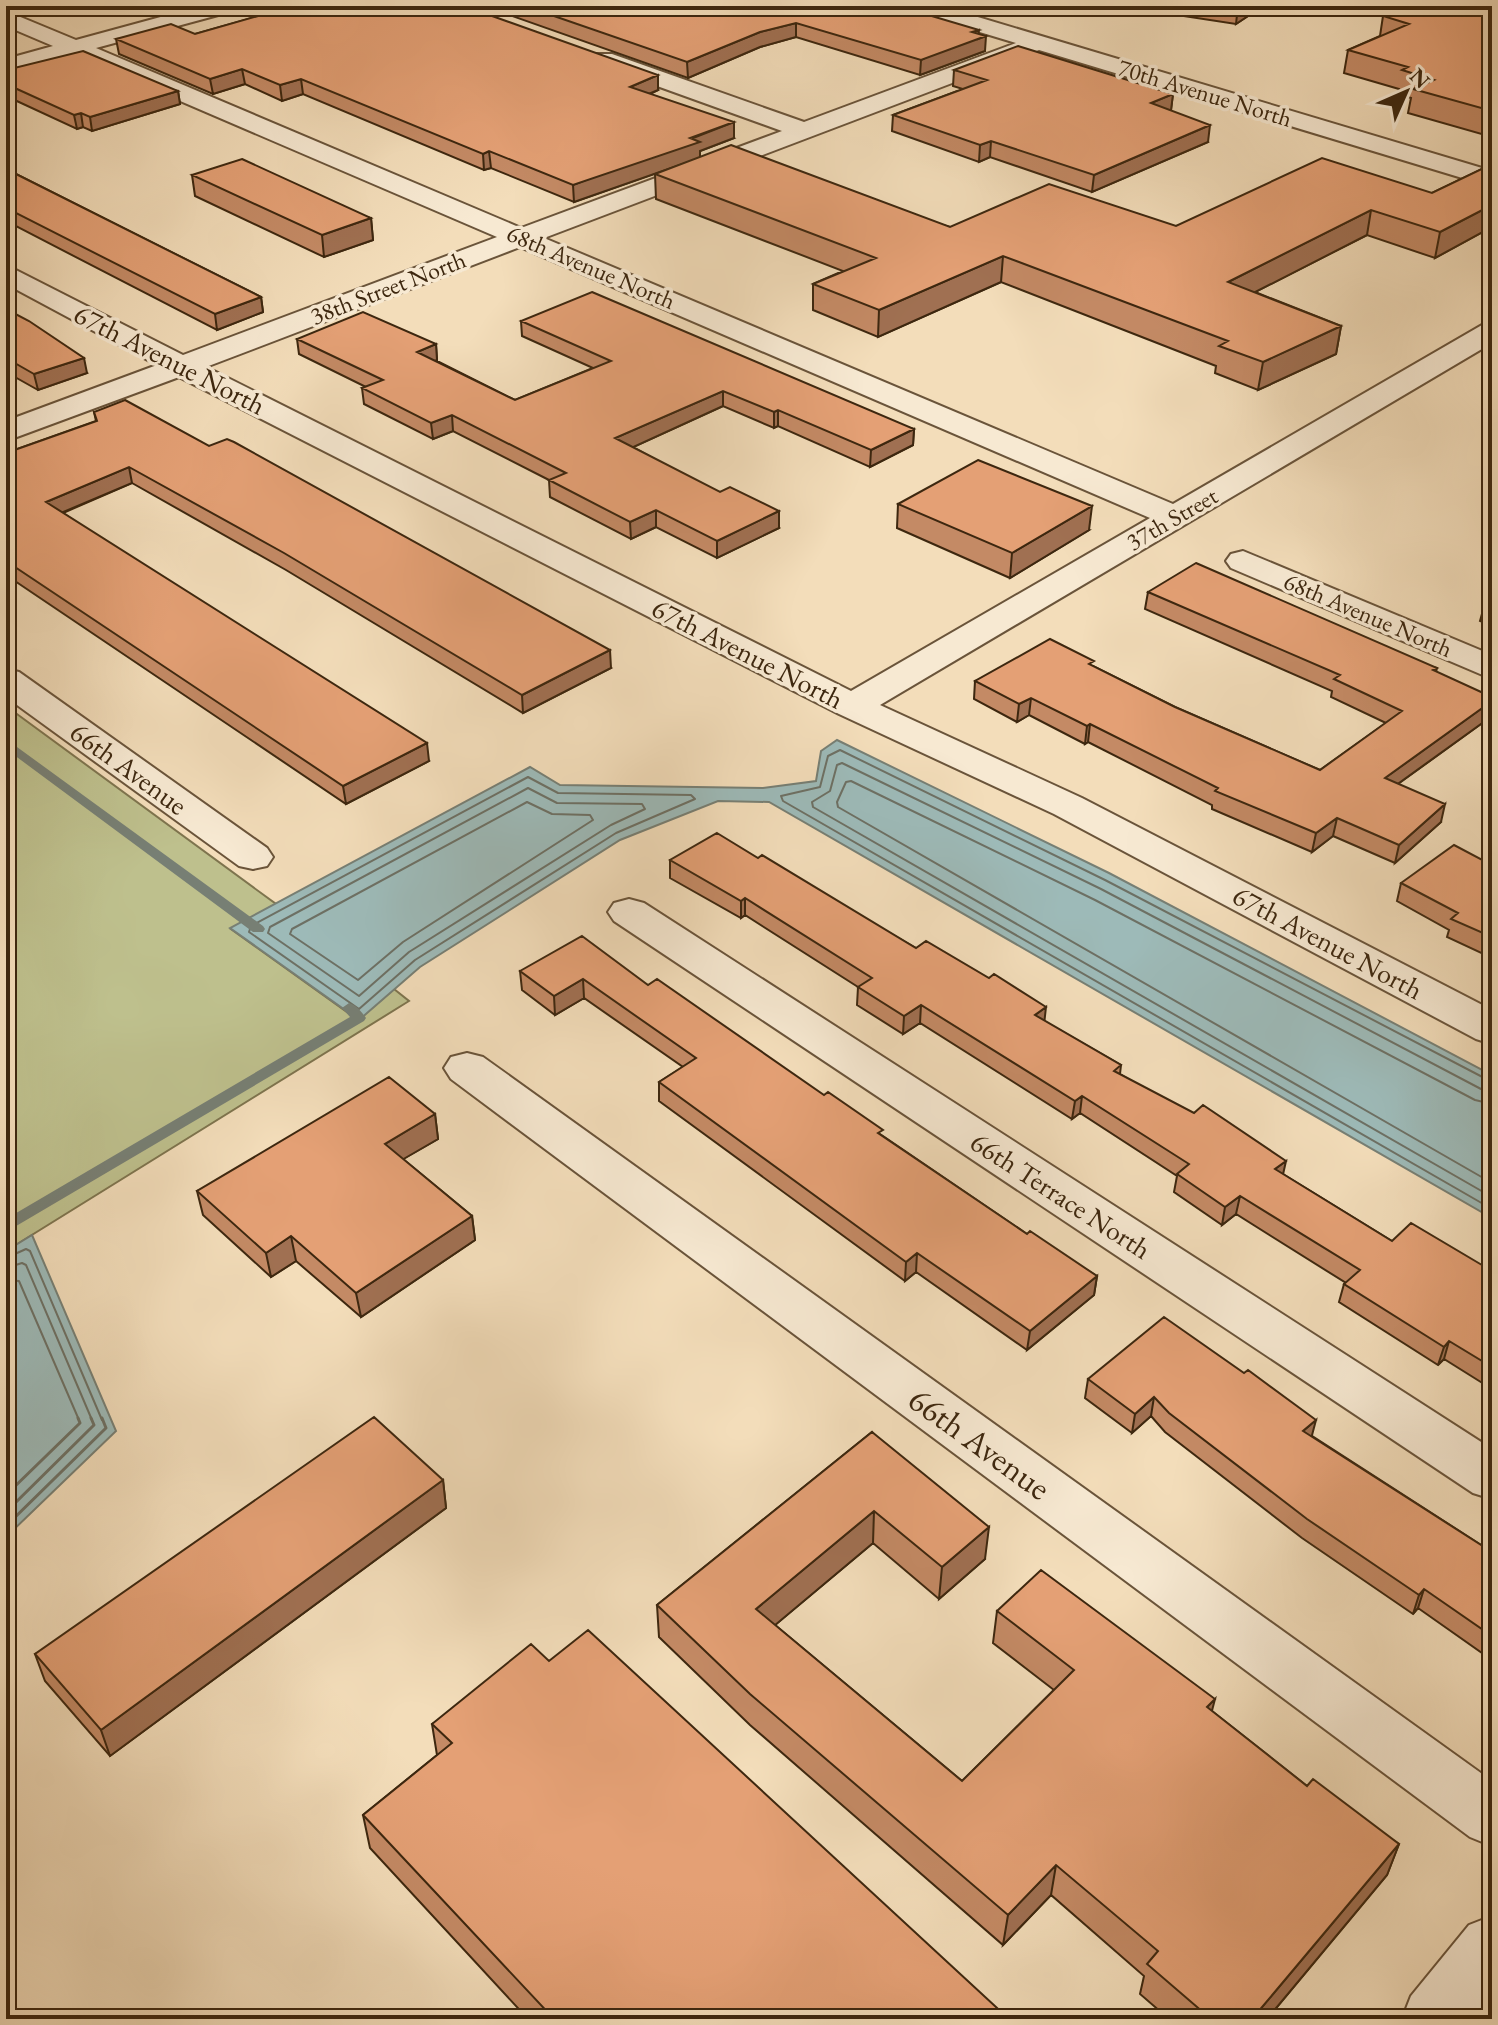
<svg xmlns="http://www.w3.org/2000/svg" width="1498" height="2025" viewBox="0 0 1498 2025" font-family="'EB Garamond',serif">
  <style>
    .green { fill: #bec08d; stroke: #7e744e; stroke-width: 2 }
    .water { fill: #9dbab8; stroke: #777f74; stroke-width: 2 }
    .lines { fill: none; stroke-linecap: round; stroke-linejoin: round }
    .shore-far1 { stroke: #6d7064; stroke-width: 2 }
    .shore { stroke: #6d7064; stroke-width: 3 }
    .stream { fill: #777f74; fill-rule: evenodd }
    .minor-casing { stroke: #6a543a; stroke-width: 4 }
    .minor { fill: #f7e9d2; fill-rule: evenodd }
    .wall { fill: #c48a65; stroke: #3d270f; stroke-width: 2 }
    .shaded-wall { fill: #a07052; stroke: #3d270f; stroke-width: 2 }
    .building { fill: #e4a075; stroke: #3d270f; stroke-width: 2 }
    .labels { text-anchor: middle; stroke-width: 7; stroke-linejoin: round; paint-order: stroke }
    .far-street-label { font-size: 24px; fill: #3d270f; stroke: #f7e9d2 }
    .street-label { font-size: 28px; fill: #3d270f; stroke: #f7e9d2 }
    .near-street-label { font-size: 34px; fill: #3d270f; stroke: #f7e9d2 }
  </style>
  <rect width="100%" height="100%" fill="#f3ddba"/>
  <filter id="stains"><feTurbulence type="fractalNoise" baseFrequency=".0025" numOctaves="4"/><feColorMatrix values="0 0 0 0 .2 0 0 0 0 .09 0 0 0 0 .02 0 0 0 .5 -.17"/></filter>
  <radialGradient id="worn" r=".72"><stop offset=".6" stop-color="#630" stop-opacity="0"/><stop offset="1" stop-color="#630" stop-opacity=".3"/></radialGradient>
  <path class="green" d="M6 706 276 904 231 929 358 1020 394 989 409 1001 6 1251Z"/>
  <path class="water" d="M837 740 1109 873 1492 1075V1218L769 802 718 801 620 840 420 967 359 1020 230 928 530 767 560 785 763 788 816 781 821 751Z
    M32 1235 116 1431 6 1537V1251Z"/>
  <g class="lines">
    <path class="shore-far1" d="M528 777 558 793 691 795 695 799 616 833 415 960 359 1009 249 932 251 926Z
      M528 788 557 803 642 804 645 809 611 825 409 952 359 996 268 933 270 927Z
      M527 802 552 814 590 815 593 820 403 942 358 980 290 934 292 929Z
      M1492 1082 1105 880 840 750 828 756 820 787 781 796 783 801 1492 1209
      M1492 1092 1481 1089 1101 889 842 763 837 765 830 791 812 802 813 807 1492 1197
      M1492 1104 1475 1100 1095 900 851 781 846 782 837 802 838 807 1492 1183
      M6 1258 26 1249 30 1251 102 1420
      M6 1268 22 1263 26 1265 92 1420
      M6 1280 19 1281 79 1420"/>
    <path class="shore" d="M6 1495 80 1423 78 1418
      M6 1512 94 1425 91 1418
      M6 1526 106 1428 102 1418"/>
    <path class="stream" d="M6 739 263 926 265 929 263 932H253L6 749Z
      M349 1003C356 1005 362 1012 366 1018L364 1021 6 1232V1219L350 1017 342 1008Z"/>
    <g class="minor-casing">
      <path id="minor" d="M201 6H236L233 11 96 48 521 228 782 131 596 64 593 59 596 54H612L804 122 1016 43 910 11 907 6H941L1492 171V187L1039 50 544 238 1173 504 1482 325 1492 322V343L880 705 1082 798 1492 1010V1044L1476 1039 1054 814 839 714 179 377 6 441V421L157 365 6 284V265L183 355 497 237 73 55 6 73V59L53 46 6 26V11L76 40ZM520 247 1150 518 851 691 206 367Z
        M1243 551 1492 655V679L1231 568 1226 561 1231 554Z
        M6 669 19 672 267 848 273 857 267 866 253 869 239 866 6 697Z
        M629 899 644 903 1492 1449V1499L1473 1493 614 921 608 912 614 903Z
        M467 1053 483 1057 1492 1781V1846L1470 1837 451 1079 444 1068 451 1057Z
        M1492 1916V1999L1477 2019H1402L1411 1996 1469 1925Z"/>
    </g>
    <use href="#minor" class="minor"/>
  </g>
  <path class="wall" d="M284 6H464L658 90 650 94 734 138 700 151V157L950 227 1176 226 1432 193 1492 164V227L1435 258 1367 235 1255 292 1341 326 1336 354 1258 390 1215 373 1216 366 1001 282 878 337 813 310V284L843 271 656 199 655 174 659 172 574 202 491 168 484 170 303 94 282 101 245 84 213 94 119 54 116 39 195 34 284 9Z
    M484 6H898L978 34 985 51 920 75 796 37 760 47 688 78Z
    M1118 6H1263L1236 24Z
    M1329 6H1492V137L1408 113 1411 98 1398 94 1399 89 1344 73 1348 50 1380 36 1383 16Z
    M6 70 178 91 180 104 92 131 83 127 77 129 6 96Z
    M954 70 1173 94 1171 110H1170L1208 142 1092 192 990 157 979 162 892 131 893 115 963 89 953 86Z
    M6 169 261 297 263 312 217 330 6 221Z
    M192 175 371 218 373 240 324 257 195 196Z
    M6 309 87 373 38 390 6 372Z
    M521 321 914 429 913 445 870 467 778 426 774 428 723 406 633 447 779 528 717 558 656 527 631 539 550 497 549 480 453 431 433 439 364 404 362 388 366 387 299 354 297 339 436 344 437 360H435L515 400 593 368 522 336Z
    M94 412 611 668 523 713 286 570 132 483 63 513 429 761 346 804 6 575V453L96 421Z
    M898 504 1089 530 1010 578 897 528Z
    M1148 592 1437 668 1436 672 1492 716 1398 784 1441 822 1395 863 1333 836 1312 852 1212 809V805L1088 742 1085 744 1029 715 1017 722 974 699 975 681 1093 666 1175 707 1320 770 1386 723 1331 697 1332 691 1145 609Z
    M1492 592V626L1480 621 1487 596Z
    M758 858 1121 1065 1120 1074 1392 1241 1492 1271V1389L1444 1359 1438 1365 1339 1302 1344 1284 1346 1283 1236 1214 1222 1225 1174 1192 1177 1176 1080 1113 1072 1119 920 1023 903 1034 857 1005 858 987 745 915 741 918 670 878V860Z
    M1492 865V958L1447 937 1449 930 1397 901 1401 883Z
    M520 971 648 985 883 1136 1027 1234 1097 1276 1094 1295 1027 1350 916 1272 905 1281 659 1101V1082L683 1067 584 998 555 1015 522 990Z
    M435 1114 438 1139 403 1159 472 1216 475 1240 361 1317 296 1261 271 1277 203 1215 197 1191Z
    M1088 1379 1312 1436 1492 1552V1660L1418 1608 1413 1614 1302 1538 1165 1432 1151 1416 1132 1433 1085 1398Z
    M872 1432 985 1559 939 1599 873 1543 775 1625 962 1781 1054 1690 993 1643 997 1611 1212 1711 1307 1786 1399 1844 1387 1875 1267 2019H1169L1140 1994 1144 1976 1051 1895 1003 1945 750 1725 659 1637 657 1605Z
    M443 1480 446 1508 110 1756 45 1681 35 1654Z
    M549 1661 1009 2019H528L370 1848 363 1815 437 1755 432 1724Z"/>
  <path class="shaded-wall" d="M1238 6H1263L1236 24Z
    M796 23V37L760 47 688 78 687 62 760 32Z
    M979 30 978 39 986 36 985 51 920 75 921 60Z
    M242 69 245 84 213 94 210 79Z
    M658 75V90L630 102V87Z
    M301 79 303 94 282 101 280 85Z
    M178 91 180 104 92 131 90 117Z
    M1173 94 1171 110 1149 120 1151 103Z
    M81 113 83 127 77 129 74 115Z
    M734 122V138L700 151V158L574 202 573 185Z
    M1210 125 1208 142 1092 192 1094 175Z
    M991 141 990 157 979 162 980 145Z
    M489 151 491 168 484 170 483 154Z
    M1492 205V227L1435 258 1440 232Z
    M1371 210 1367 235 1224 308 1228 282Z
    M371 218 373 240 324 257 322 235Z
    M1003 256 1001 282 878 337 879 310Z
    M261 297 263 312 217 330 215 314Z
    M1341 326 1336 354 1258 390 1263 362Z
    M436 344 437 360 419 367 417 352Z
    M84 358 87 373 38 390 34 374Z
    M723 391V406L616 455 615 438Z
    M778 410V426L774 428V412Z
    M452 415 453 431 433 439 431 423Z
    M914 429 913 445 870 467 871 450Z
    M129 467 132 483 49 518 46 502Z
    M1092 506 1089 530 1010 578 1012 553Z
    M656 510V527L631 539 630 522Z
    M779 511V528L717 558V541Z
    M610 650 611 668 523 713 522 695Z
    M1031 698 1029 715 1017 722 1019 704Z
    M1492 701V716L1381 796 1385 778Z
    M1090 724 1088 742 1085 744 1087 726Z
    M427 743 429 761 346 804 343 786Z
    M1445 804 1441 822 1395 863 1399 845Z
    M1337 818 1333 836 1312 852 1316 833Z
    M745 898V915L741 918V901Z
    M583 979 584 998 555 1015 554 996Z
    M921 1005 920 1023 903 1034 904 1016Z
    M1046 1007 1044 1025 1035 1015Z
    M1082 1096 1080 1113 1072 1119 1075 1101Z
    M435 1114 438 1139 388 1168 385 1144Z
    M1286 1161 1282 1179 1275 1169Z
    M1240 1196 1236 1214 1222 1225 1225 1207Z
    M472 1216 475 1240 361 1317 356 1293Z
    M291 1236 296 1261 271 1277 266 1253Z
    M917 1253 916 1272 905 1281 906 1262Z
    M1097 1276 1094 1295 1027 1350 1030 1331Z
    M1449 1341 1444 1359 1438 1365 1444 1347Z
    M1154 1397 1151 1416 1132 1433 1135 1414Z
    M1316 1420 1311 1439 1303 1431Z
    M443 1480 446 1508 110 1756 101 1730Z
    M874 1511 873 1543 756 1641V1609Z
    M989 1527 985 1559 939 1599 942 1567Z
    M1424 1589 1418 1608 1413 1614 1419 1595Z
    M1215 1699 1207 1730V1707Z
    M1399 1844 1387 1875 1267 2019H1252Z
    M1056 1865 1051 1895 1003 1945 1008 1915Z"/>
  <path class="building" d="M293 6H464L658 75 630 87 734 122 690 138 700 142 573 185 489 151 483 154 301 79 280 85 242 69 210 79 116 39 171 24 195 34Z
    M525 6H898L979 30 972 32 986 36 921 60 796 23 760 32 687 62Z
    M1408 6H1492V111L1413 89 1434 80 1402 70 1408 67 1348 50 1409 24 1383 16Z
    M1018 46 1173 94 1151 103 1210 125 1094 175 991 141 980 145 893 115 987 80 954 70Z
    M83 51 178 91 90 117 81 113 74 115 6 84V70Z
    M731 145 950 227 1049 184 1176 226 1322 158 1432 193 1492 164V205L1440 232 1371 210 1228 282 1341 326 1263 362 1219 346 1228 341 1003 256 879 310 813 284 876 258 655 174Z
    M242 159 371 218 322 235 192 175Z
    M6 169 261 297 215 314 6 208Z
    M592 292 914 429 871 450 778 410 774 412 723 391 615 438 720 492 730 487 779 511 717 541 656 510 630 522 549 480 566 473 452 415 431 423 362 388 383 380 297 339 363 312 436 344 417 352 515 400 611 361 521 321Z
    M6 309 29 321 84 358 34 374 6 358Z
    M125 400 209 446 227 439 234 442 610 650 522 695 284 553 129 467 46 502 427 743 343 786 6 561V453L97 421 94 412Z
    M978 460 1092 506 1012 553 898 504Z
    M1196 563 1437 668 1433 670 1492 697V701L1385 778 1445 804 1399 845 1337 818 1316 833 1215 791 1218 788 1090 724 1087 726 1031 698 1019 704 975 681 1050 639 1094 661 1089 664 1175 707 1320 770 1402 711 1334 679 1340 675 1148 592Z
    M717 833 758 858 762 855 916 948 926 941 989 978 994 974 1046 1007 1035 1015 1121 1065 1114 1071 1194 1113 1203 1105 1286 1161 1275 1169 1392 1241 1411 1223 1492 1271V1367L1449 1341 1444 1347 1344 1284 1360 1270 1240 1196 1225 1207 1177 1174 1189 1164 1082 1096 1075 1101 921 1005 904 1016 858 987 872 978 745 898 741 901 670 860Z
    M1454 845 1492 865V937L1451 919 1458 913 1401 883Z
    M582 936 648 985 657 979 824 1095 828 1092 883 1130 878 1133 1027 1234 1030 1231 1097 1276 1030 1331 917 1253 906 1262 659 1082 696 1058 583 979 554 996 520 971Z
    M389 1077 435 1114 385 1144 472 1216 356 1293 291 1236 266 1253 197 1191Z
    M1164 1317 1244 1373 1248 1370 1316 1420 1303 1431 1492 1552V1636L1424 1589 1419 1595 1307 1519 1169 1413 1154 1397 1135 1414 1088 1379Z
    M374 1417 443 1480 101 1730 35 1654Z
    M872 1432 989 1527 942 1567 874 1511 756 1609 962 1781 1074 1670 997 1611 1041 1570 1215 1699 1207 1707 1307 1786 1313 1779 1399 1844 1252 2019H1211L1147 1964 1158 1951 1056 1865 1008 1915 750 1694 657 1605Z
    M588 1630 1009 2019H554L363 1815 452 1743 432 1724 531 1644 549 1661Z"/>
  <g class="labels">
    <g class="far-street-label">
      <text transform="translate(1205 93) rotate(17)" y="8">70th Avenue North</text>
      <text transform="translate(591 267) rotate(23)" y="8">68th Avenue North</text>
      <text transform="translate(388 288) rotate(-21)" y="8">38th Street North</text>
      <text transform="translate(1172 519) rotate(-30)" y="8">37th Street</text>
      <text transform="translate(1368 615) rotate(23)" y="8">68th Avenue North</text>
    </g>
    <g class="street-label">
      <text transform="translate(170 359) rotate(27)" y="10">67th Avenue North</text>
      <text transform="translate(748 653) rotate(27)" y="10">67th Avenue North</text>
      <text transform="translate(129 768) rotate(36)" y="10">66th Avenue</text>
      <text transform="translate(1328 942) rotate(28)" y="10">67th Avenue North</text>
      <text transform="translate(1061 1195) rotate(33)" y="10">66th Terrace North</text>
    </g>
    <g class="near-street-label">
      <text transform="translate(980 1443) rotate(36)" y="12">66th Avenue</text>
    </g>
  </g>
  <rect width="1498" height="2025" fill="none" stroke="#f3ddba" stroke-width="32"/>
  <rect x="8" y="8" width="1482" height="2009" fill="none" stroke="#3d270f" stroke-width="4"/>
  <rect x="16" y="16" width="1466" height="1993" fill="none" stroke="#3d270f" stroke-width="2"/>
  <g transform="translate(1406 92) rotate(45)" stroke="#f7e9d2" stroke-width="6" paint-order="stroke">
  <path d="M0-6L14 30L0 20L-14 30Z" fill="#3d270f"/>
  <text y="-12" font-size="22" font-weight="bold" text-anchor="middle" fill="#3d270f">N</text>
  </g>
  <rect width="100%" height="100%" filter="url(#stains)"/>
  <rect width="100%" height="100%" fill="url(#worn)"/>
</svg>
